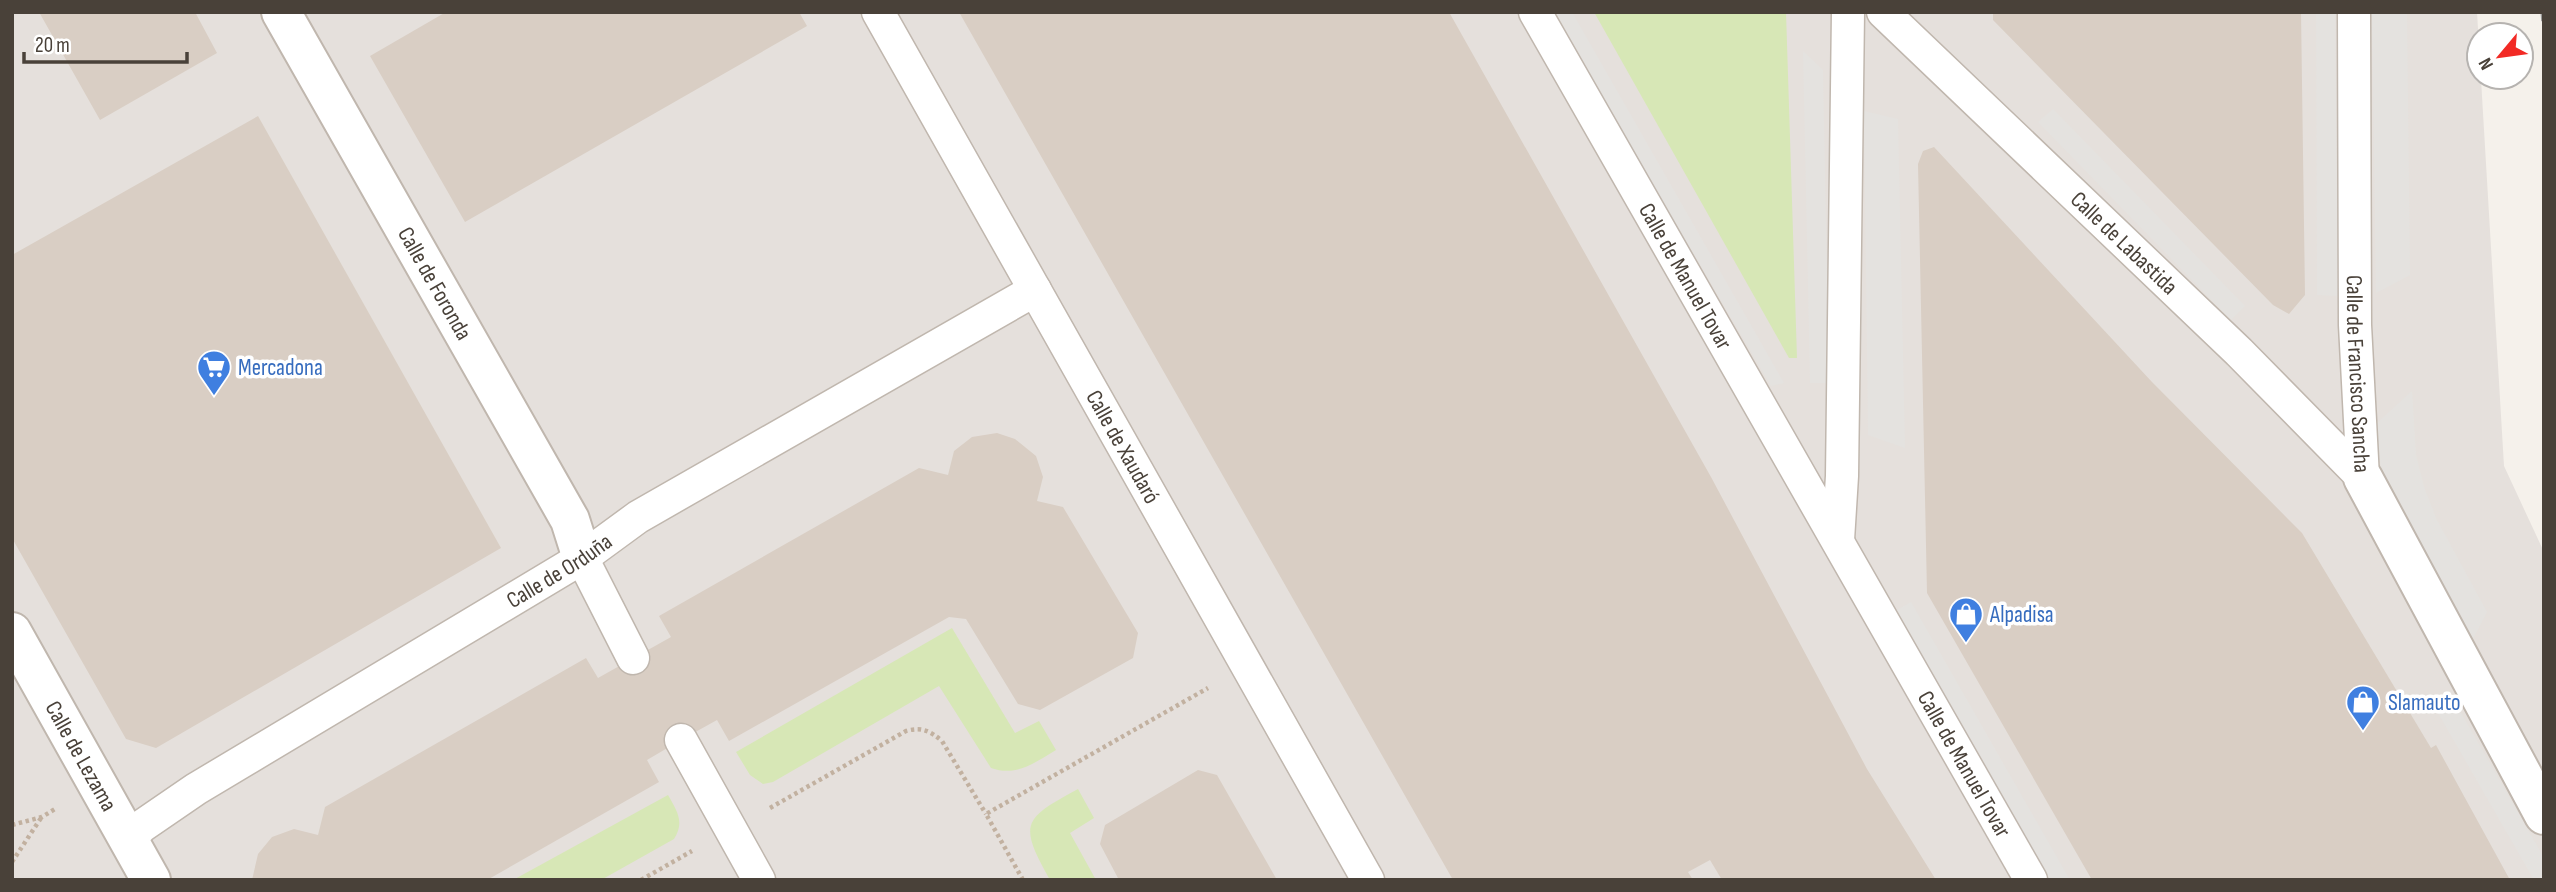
<svg xmlns="http://www.w3.org/2000/svg" width="2556" height="892" viewBox="0 0 2556 892" font-family="'Sofia Sans Condensed',sans-serif">
  <style>
    .industrial { fill: #e5e0dc }
    .green { fill: #d7e7b6 }
    .parking { fill: #e4e2df }
    .building { fill: #d9cec4 }
    .lines { fill: none; stroke-linecap: round; stroke-linejoin: round }
    .service-casing { stroke: #c0b7ae; stroke-width: 35 }
    .minor-casing { stroke: #c0b7ae; stroke-width: 42 }
    .path { stroke: #c2b1a0; stroke-width: 4.5; stroke-dasharray: 3.5 3.5; stroke-linecap: butt }
    .service { stroke: #fff; stroke-width: 32 }
    .minor { stroke: #fff; stroke-width: 38 }
    .rail { stroke: #999; stroke-width: 5; stroke-dasharray: 9 9; stroke-linecap: butt }
    .labels { text-anchor: middle; stroke-width: 7; stroke-linejoin: round; paint-order: stroke }
    .street-label { font-size: 23px; fill: #494139; stroke: #fff }
    .shop-label { font-size: 23px; fill: #366cbe; stroke: #fff; text-anchor: start }
  </style>
  <rect width="100%" height="100%" fill="#f5f1eb"/>
  <path class="industrial" d="M12 12H2477L2504 466 2544 552V880H12Z"/>
  <path class="green" d="M1594 12H1786L1797 358H1789Z
    M952 628 1015 733 1039 721 1056 750C1034 763 1017 777 991 768L939 686 773 782 763 784 750 775 736 752Z
    M1078 789 1094 818 1070 833 1096 880H1050C1018 823 1023 819 1078 789Z
    M668 795C677 811 685 822 674 839L601 880H513Z"/>
  <path class="parking" d="M1552 12H1572L1784 383 1771 386Z
    M2335 12 2338 296 2317 295 2316 13Z
    M2372 12H2407L2410 275 2376 293Z
    M1803 51 1823 70 1829 383H1810Z
    M2053 109 2245 306 2231 320 2038 122Z
    M1864 111 1898 119 1905 448 1868 435Z
    M2412 391 2416 455 2424 487 2437 520 2487 612 2467 650 2381 471 2377 423Z
    M1911 602 2070 880H2048L1895 611Z
    M2451 695 2544 858V880H2534L2434 706Z"/>
  <path class="building" d="M39 12H195L217 53 100 120Z
    M446 12H799L807 26 465 222 370 56Z
    M959 12H1449L1711 477 1867 769 1936 880H1722L1710 860 1688 872 1693 880H1453Z
    M1993 12H2301L2305 295 2289 314 2273 305 1993 20Z
    M258 116 501 548 156 748 126 739 12 538V255Z
    M1934 147 2152 382 2302 533 2431 748 2436 745 2510 880H2092L1927 593 1918 164 1923 151Z
    M997 433 1015 439 1036 456 1043 477 1037 501 1063 507 1138 633 1133 658 1040 710 1018 704 966 619 949 617 729 741 717 720 681 740 647 760 659 782 487 880H252L258 854 272 837 294 829 318 835 325 807 586 658 598 678 671 637 659 616 919 468 948 475 954 451 972 437Z
    M1198 770 1217 775 1277 880H1119L1100 844 1105 825Z"/>
  <g class="lines">
    <g class="service-casing">
      <g id="service">
        <path id="s1" d="M878 12 1368 880"/>
        <path id="s2" d="M1535 12 2031 880"/>
        <path id="s3" d="M1883 12 2239 352 2363 478"/>
        <path id="s4" d="M2354 12 2355 325 2363 478"/>
        <path d="M1838 540 1842 476 1848 12"/>
        <path d="M582 558 633 658"/>
        <path d="M681 740 759 880"/>
        <path id="s5" d="M128 840 142 826 196 789 582 558 638 517 1035 290"/>
      </g>
    </g>
    <g class="minor-casing">
      <g id="minor">
        <path id="s6" d="M281 12 570 520 582 558"/>
        <path d="M2363 478 2544 815"/>
        <path id="s7" d="M12 632 151 880"/>
      </g>
    </g>
    <path class="path" d="M770 808 906 731C921 727 929 730 942 741L986 814
      M12 825 42 817 55 809
      M12 862 41 818
      M641 880 692 851
      M1023 880 986 814 1208 688"/>
    <use href="#service" class="service"/>
    <use href="#minor" class="minor"/>
    <path class="rail" d="M2543 12 2544 25"/>
  </g>
  <defs>
    <g id="supermarket-pin" transform="scale(1.75)"><path d="M0 17L-7.5 6A9.5 9.5 0 1 1 7.5 6Z" fill="#3f7fe0" stroke="#fff"/><path d="M-6-5.5h2.5l.6 2H6L4.5 2H-2.5L-4.4-4H-6ZM-1.5 3.2a1.3 1.3 0 1 0 .1 0ZM3 3.2a1.3 1.3 0 1 0 .1 0Z" fill="#fff"/></g>
    <g id="shop-pin" transform="scale(1.75)"><path d="M0 17L-7.5 6A9.5 9.5 0 1 1 7.5 6Z" fill="#3f7fe0" stroke="#fff"/><path d="M-5-2.5h2.3a2.7 3.5 0 0 1 5.4 0H5L5.5 6h-11ZM-1.5-2.5h3a1.5 2.3 0 0 0-3 0Z" fill="#fff"/></g>
  </defs>
  <g fill-rule="evenodd">
    <use href="#supermarket-pin" x="214" y="367"/>
    <use href="#shop-pin" x="1966" y="614"/>
    <use href="#shop-pin" x="2363" y="702"/>
  </g>
  <g class="labels">
    <g class="street-label">
      <text dy="8" stroke="none"><textPath href="#s3" startOffset="334">Calle de Labastida</textPath></text>
      <text dy="8" stroke="none"><textPath href="#s2" startOffset="304">Calle de Manuel Tovar</textPath></text>
      <text dy="8" stroke="none"><textPath href="#s6" startOffset="312">Calle de Foronda</textPath></text>
      <text dy="8" stroke="none"><textPath href="#s4" startOffset="362">Calle de Francisco Sancha</textPath></text>
      <text dy="8" stroke="none"><textPath href="#s1" startOffset="499">Calle de Xaudaró</textPath></text>
      <text dy="8" stroke="none"><textPath href="#s5" startOffset="509">Calle de Orduña</textPath></text>
      <text dy="8" stroke="none"><textPath href="#s7" startOffset="142">Calle de Lezama</textPath></text>
      <text dy="8" stroke="none"><textPath href="#s2" startOffset="866">Calle de Manuel Tovar</textPath></text>
    </g>
    <g class="shop-label">
      <text x="238" y="375">Mercadona</text>
      <text x="1990" y="622">Alpadisa</text>
      <text x="2388" y="710">Slamauto</text>
    </g>
  </g>
  <rect width="2556" height="892" fill="none" stroke="#494139" stroke-width="28"/>
  <g transform="translate(2500 56) rotate(241)"><circle r="33" fill="#ffffff" stroke="#b6b3b0" stroke-width="2"/>
  <path d="M0-5L12 26L0 18L-12 26Z" fill="#f22a25"/>
  <text y="-10" font-size="19" font-weight="bold" text-anchor="middle" fill="#494139">N</text>
  </g>
  <path d="M24 52v10h163v-10" fill="none" stroke="#494139" stroke-width="3.5"/>
  <text x="35" y="52" font-size="21" fill="#494139" stroke="#ffffff" stroke-width="5" paint-order="stroke">20 m</text>
</svg>
